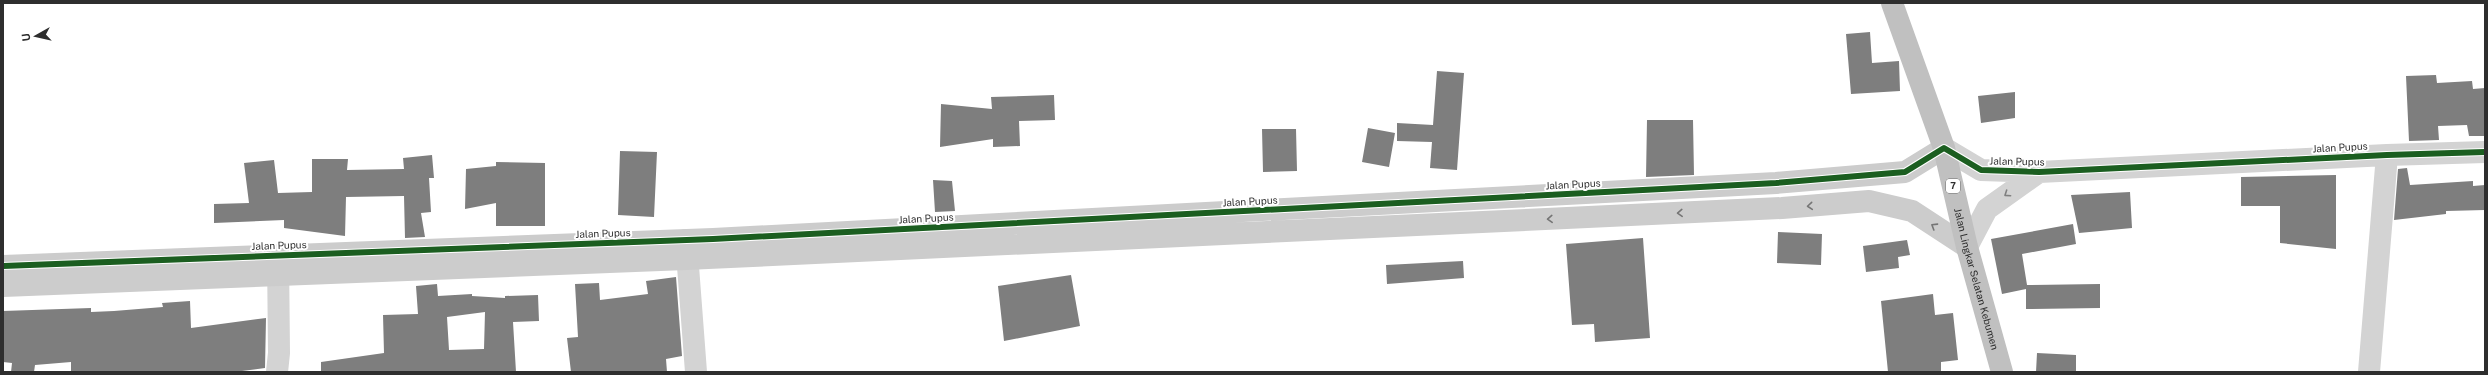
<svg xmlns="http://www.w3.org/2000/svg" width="2488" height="375" viewBox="0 0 2488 375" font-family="'Public Sans',sans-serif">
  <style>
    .building { fill: #7e7e7e; fill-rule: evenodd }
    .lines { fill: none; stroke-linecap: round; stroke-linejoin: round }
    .street { stroke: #d3d3d3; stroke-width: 22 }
    .secondary { stroke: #ccc; stroke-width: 22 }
    .highway { stroke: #c0c0c0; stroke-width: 22 }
    .cycleway-casing { stroke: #fff; stroke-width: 8 }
    .cycleway { stroke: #1b5e20; stroke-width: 6 }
    .oneway { stroke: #808080 }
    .oneway2 { stroke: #757575 }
    .labels { text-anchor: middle; stroke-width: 4; stroke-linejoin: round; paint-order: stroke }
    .shield { fill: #fff; stroke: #6d6d6d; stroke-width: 1 }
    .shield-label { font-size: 9px; font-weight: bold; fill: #2e2e2e }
    .street-label { font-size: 10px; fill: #2e2e2e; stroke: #fff }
  </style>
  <rect width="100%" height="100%" fill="#fff"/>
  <path class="building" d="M1870 32 1872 63 1899 61 1900 91 1851 94 1846 34Z
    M1437 71 1464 73 1457 170 1430 168 1432 142 1397 141V123L1433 125Z
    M2436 75 2437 83 2472 81 2473 89 2485 88V136H2469L2467 125 2438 126 2439 140 2409 141 2406 76Z
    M2015 92V118L1981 123 1978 96Z
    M1054 95 1055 120 1019 121 1020 146 993 147V139L940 147 941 104 992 109 991 97Z
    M1647 120H1693L1694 175 1646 177Z
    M1368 128 1395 133 1389 167 1362 162Z
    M1262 129H1296L1297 171 1263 172Z
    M620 151 657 152 654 217 618 215Z
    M432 155 434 178H429L431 212 421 213 425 237 405 238 404 196 346 197 345 236 284 228V220L214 223V204L249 203 244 163 274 160 278 193 312 192V159H348L347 170 404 169 403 158Z
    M496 162 545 163V226H496V203L465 209 466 169 496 166Z
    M2407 168 2410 185 2473 181V186L2485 185V210L2446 211V214L2394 220 2398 169Z
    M2336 175V249L2280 243V206H2241V177Z
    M933 180 952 181 955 211 935 212Z
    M2130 192 2132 228 2079 233 2071 195Z
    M2073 224 2076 244 2022 254 2027 285 2100 284V308L2026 309V289L2002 294 1991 239Z
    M1778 232 1822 234 1821 265 1777 263Z
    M1643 238 1650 338 1595 342 1594 324 1572 325 1566 244Z
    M1907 240 1910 255 1898 257 1899 268 1866 272 1863 246Z
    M1463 261 1464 278 1387 284 1386 265Z
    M1071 275 1080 326 1004 341 998 286Z
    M676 277 682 356 666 359 667 372H571L567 338 578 337 575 284 599 283 600 300 648 294 646 281Z
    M437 284 438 296 472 294V296L505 298V296L538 295 539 321 513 322 516 372H321V362L384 353 383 315 418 314 416 286ZM485 312 484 349 449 350 447 317Z
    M1933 294 1935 315 1953 313 1958 360 1941 362V372H1888L1881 301Z
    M190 301 191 328 266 318 265 368 234 372H71V362L35 365 34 372H11L12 363 3 362V311L91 308V312L114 311 163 307 162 303Z
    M2037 353 2076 355V372H2036Z"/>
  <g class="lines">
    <path class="street" d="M1944 148 1981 170 2039 172 2387 155 2485 152
      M686 240 696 372
      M1967 247 1987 209 2039 172
      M277 372 279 353 278 255
      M2369 372 2387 155"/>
    <path class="secondary" d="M3 266 713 239 1776 183 1905 172 1944 148
      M3 286 686 259 1782 208 1869 201 1912 211 1967 247"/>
    <path class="highway" id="s1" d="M1892 3 1944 148 1967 247 2002 372"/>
    <g class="cycleway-casing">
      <path id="cycleway" d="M3 266 713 239 1776 183 1905 172 1944 148 1981 170 2039 172 2387 155 2485 152"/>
    </g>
    <use href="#cycleway" class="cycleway"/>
  </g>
  <defs><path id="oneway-chevron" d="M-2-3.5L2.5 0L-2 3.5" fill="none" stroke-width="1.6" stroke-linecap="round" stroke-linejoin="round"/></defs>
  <use class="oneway" href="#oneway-chevron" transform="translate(2007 194) rotate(146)"/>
  <g class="oneway2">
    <use href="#oneway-chevron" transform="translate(1810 206) rotate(175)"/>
    <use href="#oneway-chevron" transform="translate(1680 213) rotate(177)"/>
    <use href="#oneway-chevron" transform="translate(1550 219) rotate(177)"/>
    <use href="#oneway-chevron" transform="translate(1934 226) rotate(-148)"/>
  </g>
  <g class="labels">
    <rect class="shield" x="1946" y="179" width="14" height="14" rx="3"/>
    <g class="shield-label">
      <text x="1953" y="189">7</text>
    </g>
    <g class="street-label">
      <text transform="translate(2340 147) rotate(-3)" y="4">Jalan Pupus</text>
      <text transform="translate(2017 161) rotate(1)" y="4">Jalan Pupus</text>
      <text transform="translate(1573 184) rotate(-3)" y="4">Jalan Pupus</text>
      <text transform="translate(1250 201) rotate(-3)" y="4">Jalan Pupus</text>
      <text transform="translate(926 218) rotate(-3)" y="4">Jalan Pupus</text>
      <text transform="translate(603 233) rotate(-2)" y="4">Jalan Pupus</text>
      <text transform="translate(279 245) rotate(-2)" y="4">Jalan Pupus</text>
      <text dy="4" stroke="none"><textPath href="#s1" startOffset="289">Jalan Lingkar Selatan Kebumen</textPath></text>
    </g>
  </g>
  <rect width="2488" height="375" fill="none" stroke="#2e2e2e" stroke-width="8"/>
  <g transform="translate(36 36) rotate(262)" stroke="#ffffff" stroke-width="3" paint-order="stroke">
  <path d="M0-3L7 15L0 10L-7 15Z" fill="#2e2e2e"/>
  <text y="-6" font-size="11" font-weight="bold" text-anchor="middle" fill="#2e2e2e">U</text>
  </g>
</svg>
